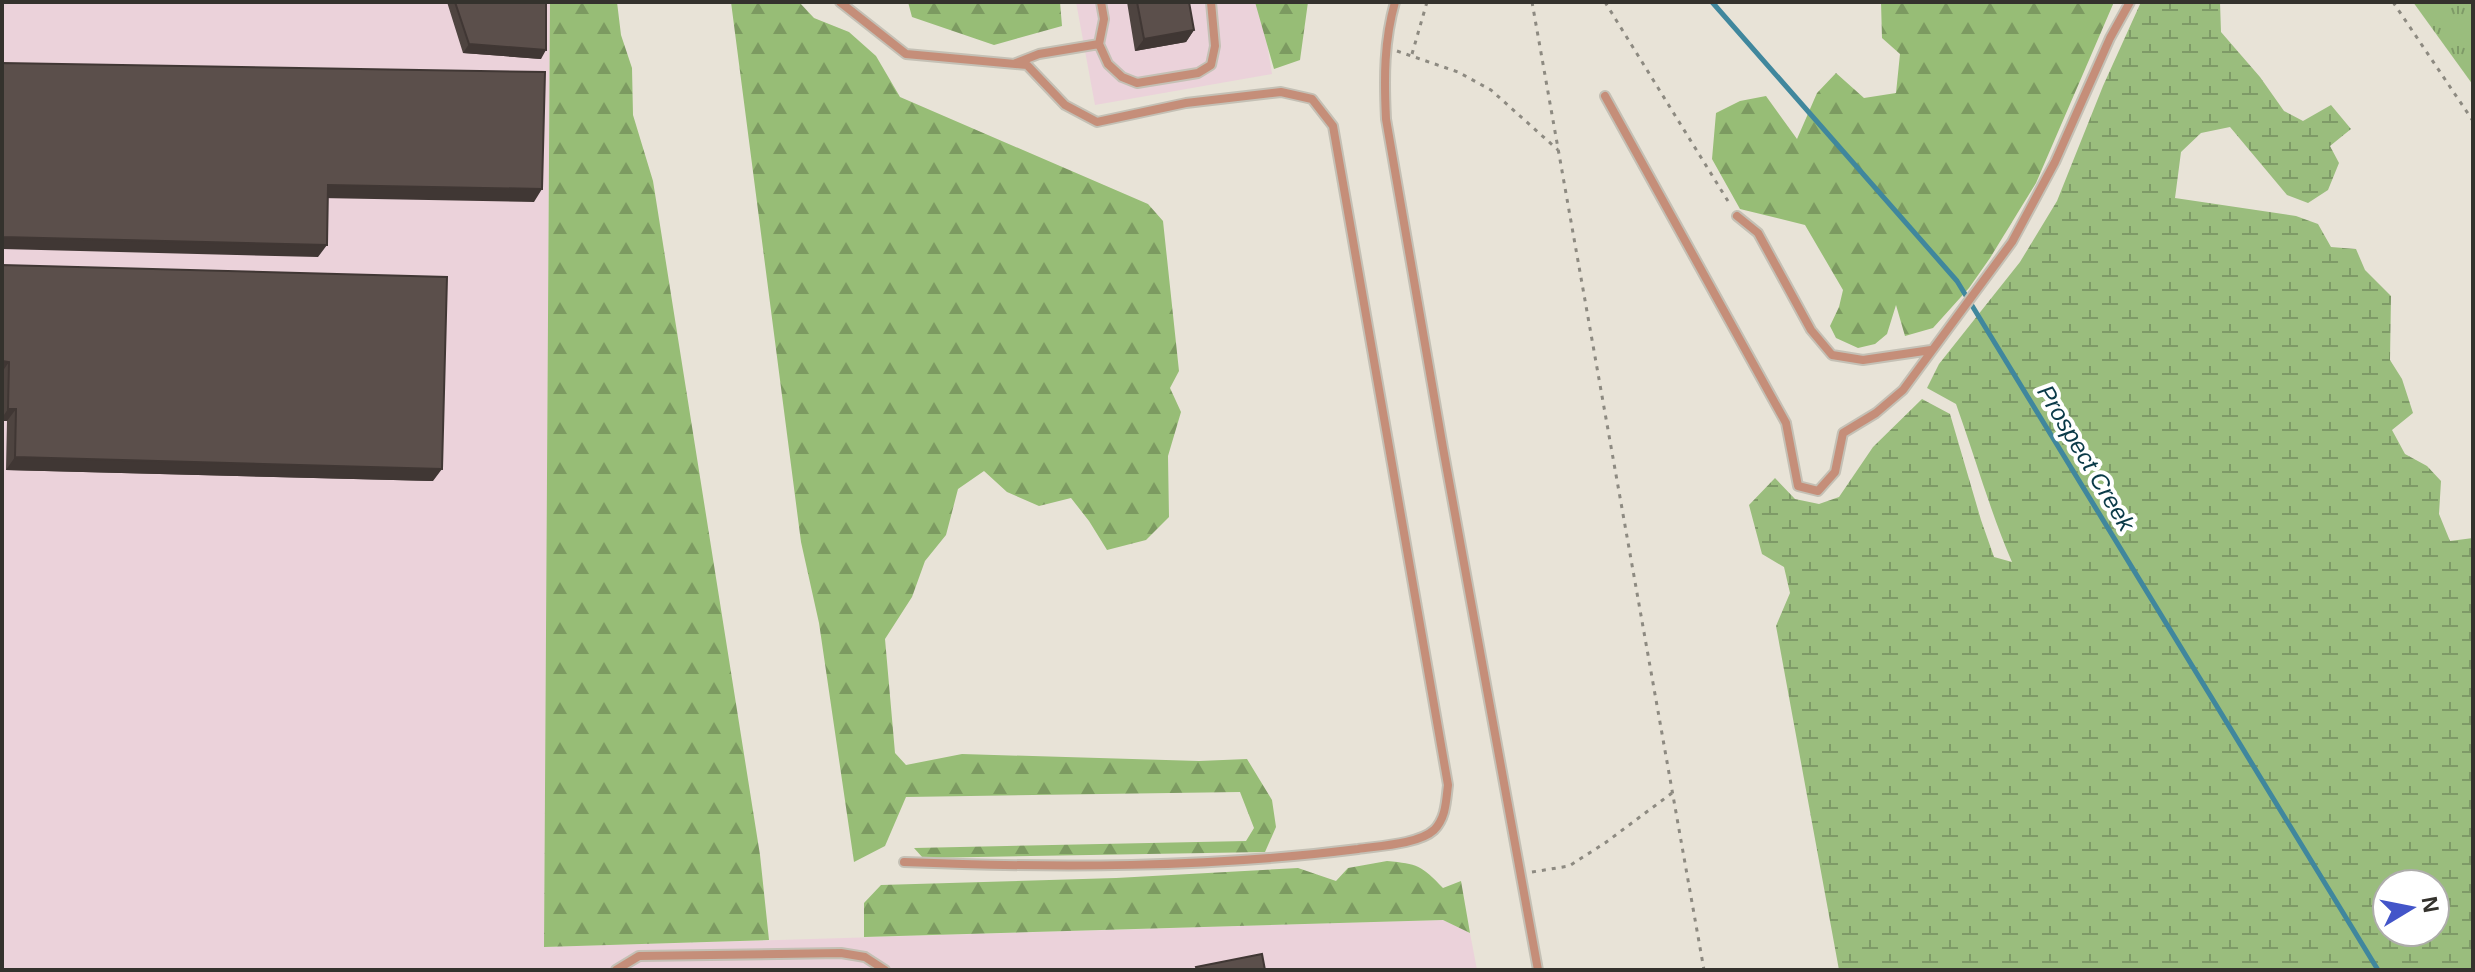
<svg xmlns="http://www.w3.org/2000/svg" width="2475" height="972" viewBox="0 0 2475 972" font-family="Helvetica,sans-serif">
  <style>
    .industrial { fill: #ebd2da }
    .grass { fill: url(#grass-tufts) }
    .forest { fill: url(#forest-firs) }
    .wetland { fill: url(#wetland-marsh); fill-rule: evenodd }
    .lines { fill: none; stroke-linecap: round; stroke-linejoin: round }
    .stream { stroke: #40879d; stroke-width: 5 }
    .service-casing { stroke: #c4c0b5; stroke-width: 12 }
    .path { stroke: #8d8a81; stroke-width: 3; stroke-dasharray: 4 6; stroke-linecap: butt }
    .service { stroke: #c58e79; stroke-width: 8 }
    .wall { fill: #4e4440 }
    .shaded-wall { fill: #403734 }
    .building { fill: #5b4f4b; stroke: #403734; stroke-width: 2 }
    .labels { text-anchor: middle; stroke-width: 8; stroke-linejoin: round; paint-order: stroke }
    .water-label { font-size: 24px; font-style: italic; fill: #0a3a48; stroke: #fff }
  </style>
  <defs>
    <pattern id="grass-tufts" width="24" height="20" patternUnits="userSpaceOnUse" patternTransform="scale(2)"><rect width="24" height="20" fill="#9abd7d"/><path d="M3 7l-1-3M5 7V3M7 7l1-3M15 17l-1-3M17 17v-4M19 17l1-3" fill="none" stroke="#7e9a67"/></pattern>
    <pattern id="forest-firs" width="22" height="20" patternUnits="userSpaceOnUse" patternTransform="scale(2)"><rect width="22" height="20" fill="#97bd76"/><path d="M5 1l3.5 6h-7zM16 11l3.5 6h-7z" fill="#7c9a61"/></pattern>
    <pattern id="wetland-marsh" width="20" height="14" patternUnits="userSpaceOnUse" patternTransform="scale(2)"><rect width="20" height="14" fill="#9abd7d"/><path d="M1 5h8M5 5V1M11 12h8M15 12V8" fill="none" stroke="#7e9a67"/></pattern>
  </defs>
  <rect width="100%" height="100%" fill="#e8e3d7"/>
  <path class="industrial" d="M2 2H550L544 947 1443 920 1470 933 1477 970H2Z
    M1076 2H1260L1272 74 1095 105Z"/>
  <path class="grass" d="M2413 2H2473V85Z"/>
  <path class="forest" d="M550 2H617L621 35 632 68 633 115 653 181 760 855 769 940 544 947Z
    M731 2H799L814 18 849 32 876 56 900 97 1148 204 1163 221 1179 371 1170 388 1181 412 1168 456 1169 517 1146 540 1107 550 1089 521 1071 498 1039 506 1007 492 984 471 958 489 946 535 925 561 912 597 885 639 895 753 906 765 962 754 1199 761 1247 759 1272 800 1276 827 1265 852 923 858 914 848 1246 841 1254 828 1240 792 906 797 885 846 854 862 819 623 801 542Z
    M908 2H1060L1062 26 994 45 912 17Z
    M1255 2H1308L1300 60 1274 69Z
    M1881 2H2114L2036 183 1990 258 1969 288 1933 328 1905 336 1896 305 1887 334 1875 344 1858 348 1836 338 1830 326 1839 307 1843 290 1805 225 1740 209 1712 159 1716 113 1740 101 1766 96 1797 139 1817 93 1836 73 1864 98 1896 93 1900 54 1882 38Z
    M1387 861C1418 864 1421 865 1443 888L1461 881 1470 933 1443 920 864 937V903L881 885 1116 878 1298 868 1336 881 1348 868Z"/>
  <path class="wetland" d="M2141 2H2220L2221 32 2260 77 2284 111 2303 121 2331 105 2351 129 2330 146 2339 163 2328 190 2308 203 2287 195 2230 127 2201 133 2181 152 2175 198 2296 216 2318 224 2331 247 2356 249 2365 270 2391 296 2390 360 2402 379 2413 413 2392 430 2405 454 2427 466 2441 481 2439 514 2450 541 2473 538V970H1839L1776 626 1790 593 1784 567 1762 554 1749 505 1775 478 1795 499 1819 504 1839 497 1873 447 1922 399 1950 414 1981 520 1994 557 2012 562C1990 511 1975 457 1956 404L1927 388 1939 364 2020 262 2057 201 2103 86ZM2387 884H2435V932H2387Z"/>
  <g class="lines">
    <path class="stream" d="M1712 2 1957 281 2378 970"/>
    <g class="service-casing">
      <path id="service" d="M840 2 906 54 1027 65 1065 105 1097 122 1186 103 1281 92 1312 99 1333 126 1448 785C1446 801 1446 818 1434 830 1419 844 1378 846 1358 849 1208 868 1055 868 904 862
        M1101 2 1104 19 1099 44 1108 64 1122 77 1137 83 1198 73 1211 65 1215 46 1211 2
        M1395 2C1384 41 1384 78 1386 119L1443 448 1538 970
        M1016 63 1039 54 1099 44
        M1605 96 1786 423 1798 486 1818 491 1835 472 1843 433 1876 413 1903 390 2012 242 2055 162 2110 38 2130 2
        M1737 216 1758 233 1811 330 1832 355 1863 360 1931 350
        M616 970 639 956 841 953 865 957 885 970"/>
    </g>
    <path class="path" d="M1532 2 1704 970
      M1605 2 1731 206
      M2393 2 2473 121
      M1397 51 1458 72 1491 90 1558 150
      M1412 54 1427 2
      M1532 872 1569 866 1605 843 1672 793"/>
    <use href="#service" class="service"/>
  </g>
  <path class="wall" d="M447 2H546L541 59 463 53Z
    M1127 2H1189L1194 30 1186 42 1135 51Z
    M2 265 433 481 6 470 7 421H2Z"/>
  <path class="shaded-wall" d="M1194 30 1186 42 1135 51 1144 39Z
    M469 44 546 50 541 59 463 53Z
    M328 185 542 189 534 202 320 198Z
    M2 237 327 245 318 257 2 249Z
    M2 361 9 362 2 372Z
    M8 409H16L7 421H2V418Z
    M15 457 442 469 433 481 6 470Z"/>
  <path class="building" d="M455 2H546V50L469 44Z
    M1137 2H1189L1194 30 1144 39Z
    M2 63 545 72 542 189 328 185 327 245 2 237Z
    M2 265 447 277 442 469 15 457 16 409H8L9 362 2 361Z
    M1262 954 1265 970H1197L1196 967Z"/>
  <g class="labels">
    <g class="water-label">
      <text transform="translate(2086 458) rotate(59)" y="8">Prospect Creek</text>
    </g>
  </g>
  <rect width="2475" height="972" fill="none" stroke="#34322d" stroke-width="8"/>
  <g transform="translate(2411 908) rotate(80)"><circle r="38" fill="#ffffff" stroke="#aeadab" stroke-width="2"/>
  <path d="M0-6L14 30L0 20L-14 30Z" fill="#4355c9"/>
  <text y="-12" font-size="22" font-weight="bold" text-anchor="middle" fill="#34322d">N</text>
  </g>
</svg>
